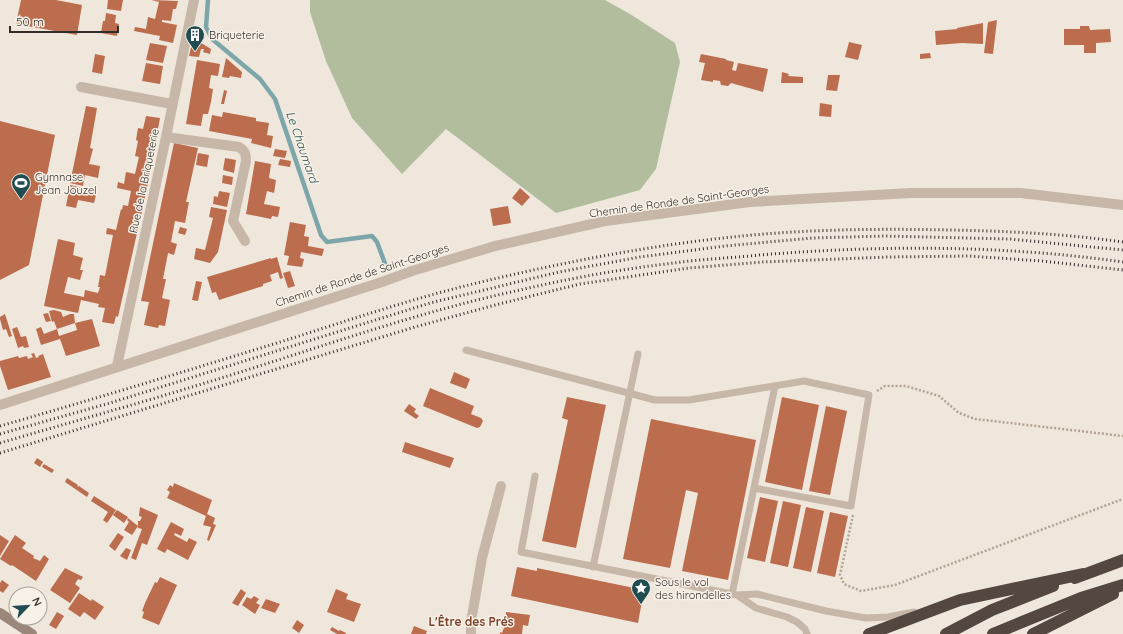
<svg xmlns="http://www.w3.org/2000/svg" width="1123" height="634" viewBox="0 0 1123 634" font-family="Quicksand,sans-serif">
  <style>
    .green { fill: #b1bd9d }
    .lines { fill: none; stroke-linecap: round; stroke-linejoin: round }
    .stream { stroke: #7da6aa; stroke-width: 4.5 }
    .building { fill: #bb6d4e }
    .path { stroke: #b2a293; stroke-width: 2.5; stroke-dasharray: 2 2; stroke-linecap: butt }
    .lane { stroke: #c6b7a9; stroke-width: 7 }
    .street { stroke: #c6b7a9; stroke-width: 10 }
    .secondary { stroke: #9a877a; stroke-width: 10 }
    .highway { stroke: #544740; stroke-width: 12 }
    .rail { stroke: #342c28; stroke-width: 3; stroke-dasharray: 1 3; stroke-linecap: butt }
    .labels { text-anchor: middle; stroke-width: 3; stroke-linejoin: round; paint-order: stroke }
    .poi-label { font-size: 11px; fill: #342c28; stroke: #f7f1e7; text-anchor: start }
    .street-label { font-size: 11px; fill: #342c28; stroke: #f7f1e7 }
    .water-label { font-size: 12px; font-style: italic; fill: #214c51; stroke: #f7f1e7 }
    .neighbourhood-label { font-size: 12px; font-weight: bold; fill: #7b4028; stroke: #f7f1e7 }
  </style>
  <rect width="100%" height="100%" fill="#efe7dc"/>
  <path class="green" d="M310 0H605L630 14 675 43 680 62 656 169 640 190 556 213 446 129 402 174 352 118 326 61 310 12Z"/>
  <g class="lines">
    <path class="stream" d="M208 0 206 27 212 39 260 79 275 99 321 235 327 242 372 236 377 242 387 269"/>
  </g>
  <path class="building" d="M21 0H56L82 5 77 35 16 24Z
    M108 0H123L121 11 107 9Z
    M151 0 178 1 176 9H173L171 21 162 20V22L177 25 173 43 159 40 160 36 134 31 135 27 146 29 148 17 155 19 159 2Z
    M106 13 116 15 115 23 119 24 117 36 101 33 103 21H105Z
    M997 20 993 54 984 53 988 22Z
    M983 23V44L962 43 936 45 935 31 957 29V28Z
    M1080 26H1089L1090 30 1110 29 1111 42 1096 43V53H1084V45H1064V29H1080Z
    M193 38 211 49 210 54 203 52 204 49H201L199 57 189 56Z
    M849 42 862 45 858 60 845 57Z
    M150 43 167 46 163 63 146 60Z
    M930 53 931 58 920 59V54Z
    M95 54 105 56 102 74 92 72Z
    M701 54 726 59V60L734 62 732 70 736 71 738 63 768 69 763 92 731 83 728 86 721 85 720 81 713 80V82L701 80 705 63 699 62Z
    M226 58 242 72 241 78 230 76 229 78 222 77Z
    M197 60 220 64 218 76 211 75 209 88 213 89 211 102 208 114H203L201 126 186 124Z
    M146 63 163 66 160 84 142 81Z
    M782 72 789 74 788 76 803 77V83H781Z
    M828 75H840L837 91 826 90Z
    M224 90 227 91 224 104H221Z
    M820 103 832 105 831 117 819 116Z
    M86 106 97 108 90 148 93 149 89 164 100 166 98 178 85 175 83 186 70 183Z
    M223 112 256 118V121L269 123 267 135 273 136 271 148 251 143 252 139 209 131 212 115 222 117Z
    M146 116 160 118 147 189 118 317 116 316 114 324 102 322 105 308 98 307 99 304 81 300 78 313 44 306 58 239 75 243 73 255 83 258 80 270H83L80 280 68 277 64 293 84 297 85 290 98 293 100 287H98L100 275 105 276 113 235 106 234 107 228 116 230 121 209 122 210 123 205 128 206 131 191 117 188 118 182 124 184 126 172 135 174 139 157 135 156 138 141 136 140 138 128 143 129Z
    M0 121 55 135 29 265 0 280Z
    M174 143 198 148 186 202H189L185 223 175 221 171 242 177 244 174 255 168 253 163 279H166L162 298 170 300 165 326 159 325 158 328 144 325 149 302 141 301Z
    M275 149 287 151 285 158 273 156Z
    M198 153 209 155 207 167 196 165Z
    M225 158 236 160 234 173 223 170Z
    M280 159 291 161 290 167 278 165Z
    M255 161 271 164 269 178 276 180 274 193 267 191 264 204 280 207 278 217 272 216 271 219 246 214Z
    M223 175 233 177 232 185 222 183Z
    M70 185 97 191 94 203 78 200 76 208 66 206Z
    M520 188 530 197 522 206 512 198Z
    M219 191 230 193 227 207 213 204 214 196 218 197Z
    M508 206 511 223 493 226 490 209Z
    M211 207 227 210 218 252 210 263 194 259 196 248 205 250 213 218 209 217Z
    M290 222 306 225 304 236 309 237 308 246 324 249 322 256 301 252 300 258 304 259 302 267 287 265 289 256 284 255Z
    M180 227 187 229 185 235 178 233Z
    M277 257 283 278 280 279 278 272 270 275 272 281 263 284V286L219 300 216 292 212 293 207 277 271 258V259Z
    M290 271 295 286 288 288 283 273Z
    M196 281 202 282 198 301 192 300Z
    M54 310 61 312 63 317 70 314H74L75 323 92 319 100 346 66 356 60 339 41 345 36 329 41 327 44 334 57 329 59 336 77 330 75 323 57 329 54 321 52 322 49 311Z
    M48 313 51 321 46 322 43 314Z
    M5 314 12 336 9 337 6 329 3 330 0 319V317Z
    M17 327 21 337 26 336 29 347 24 348 23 346 18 348 12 329Z
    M34 353 36 358 39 357 38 356 43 354 51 377 8 390 0 366V361L18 356 19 358 27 356 28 359 33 357 31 354Z
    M454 372 470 379 466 389 450 383Z
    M430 388 474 406 471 414 481 418 483 421 480 427 477 428 423 406Z
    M567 397 606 405 576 548 542 541 568 420 562 418Z
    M782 397 819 405 802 490 765 482Z
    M409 404 416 409 414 412 419 416 416 419 404 411Z
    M826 406 847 411 830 495 809 491Z
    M651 419 756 440 728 580 682 571 698 493 686 490 670 568 623 559Z
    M405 442 454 458 450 468 402 452Z
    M37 458 43 462 40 467 34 463Z
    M44 464 54 470 52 473 42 467Z
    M67 478 78 485 77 487 79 486 89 493 87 497 65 482Z
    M174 483 212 500 207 514 215 518 213 524 216 525 209 541 207 540 211 527 203 525 206 516 167 498 170 492 167 490 170 485 173 487Z
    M94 496 116 510 107 523 103 520 108 512 91 501Z
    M760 497 778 501 765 562 747 558Z
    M783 501 801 505 788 567 770 563Z
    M140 507 158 515 147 545 142 543 136 560 131 558 142 529 138 528V521H140L142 517 139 516Z
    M806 507 824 511 811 572 793 568Z
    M117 510 128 517 124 523 113 515Z
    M830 512 848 516 835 577 817 573Z
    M128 518 138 526 132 535 124 530 129 522 127 520Z
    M171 522 184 529 181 536 175 533 174 535 187 542 189 538 197 542 188 560 167 549 165 553 157 549Z
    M118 533 124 537 115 551 109 546Z
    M0 535 9 541 0 556Z
    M15 535 26 543 22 548 34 556 33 558 40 561 44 555 49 559 36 581 12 565 11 566 0 559Z
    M126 548 131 550 127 560 120 556Z
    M517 567 537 571V568L644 590 638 623 511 596Z
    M65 568 83 577 81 580 78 579 75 584 80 588 70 603 50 590Z
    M160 577 177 585 159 625 142 618 144 612 142 611 145 603 155 582 157 583Z
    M2 580 9 585 3 593 0 591V583Z
    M241 589 246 593 238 606 232 603Z
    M336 589 348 594 346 599 361 604 354 622 327 612Z
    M79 593 91 601 92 599 104 607 95 620 84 612 80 617 68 609Z
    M254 596 259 599 256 603 260 605 255 614 242 605 247 597 251 599Z
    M266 599 280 604 275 613 261 608Z
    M57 612 64 616 56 629 49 625Z
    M506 612 530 615 528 626 523 625 522 634H500V632L502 633 505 625Z
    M297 620 304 625 299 633 292 628Z
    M414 626 427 631 426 634H411Z
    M332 627 339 631 340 630 346 633V634H337L330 630Z"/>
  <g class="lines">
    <path class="path" d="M877 391 885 386H906L939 396 959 413 975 419 1123 436
      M853 515 840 575 844 584 861 591 895 585 1123 499"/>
    <path class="lane" d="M466 350 655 400H689L804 381 869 395 851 506 754 488
      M535 476 521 552 737 595
      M593 567 638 354
      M732 594 775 386
      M807 634 805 629 797 622 787 617 756 608 737 595 757 594 826 611 866 618 888 617 914 612"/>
    <path class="street" d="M81 87 172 104
      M166 137 239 147C245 151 246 154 246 161L233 221 245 241
      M117 366 166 137 194 0
      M0 405 382 282 412 271 495 246 605 221 750 202 911 193H1021L1123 205
      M471 634V622L482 558 501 486"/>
    <path class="secondary" d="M0 613 32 634"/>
    <path class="highway" d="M1075 578 1123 560
      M869 634 960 600 1083 574
      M946 634 992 610 1053 586
      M993 634 1081 598 1123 585
      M1033 634 1113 594"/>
    <path class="rail" d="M0 426C98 398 196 368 293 338 355 318 418 297 481 282 590 256 700 236 812 231 858 229 904 229 950 230 1008 231 1066 234 1123 242
      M0 434 110 403 430 303 559 272 640 257 725 246 812 238 885 236 1010 239 1123 250
      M0 443C68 423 137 404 205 383 310 351 413 313 520 290 571 278 622 269 674 263 702 259 731 258 760 255 881 245 1003 245 1123 262
      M0 453 415 327 495 305 580 284 689 268 763 262 888 257 969 256 1042 261 1123 270"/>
  </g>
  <defs>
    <g id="building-pin" transform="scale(1)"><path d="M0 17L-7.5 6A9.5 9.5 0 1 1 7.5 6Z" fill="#214c51" stroke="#f7f1e7"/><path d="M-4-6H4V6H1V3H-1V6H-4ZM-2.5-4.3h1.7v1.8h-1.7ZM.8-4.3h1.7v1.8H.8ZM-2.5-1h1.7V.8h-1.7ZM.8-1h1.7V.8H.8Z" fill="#fff"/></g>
    <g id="stadium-pin" transform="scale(1)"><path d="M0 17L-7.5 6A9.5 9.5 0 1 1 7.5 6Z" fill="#214c51" stroke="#f7f1e7"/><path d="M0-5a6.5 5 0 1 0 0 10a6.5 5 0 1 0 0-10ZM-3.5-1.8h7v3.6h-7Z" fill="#fff"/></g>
    <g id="sight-pin" transform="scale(1)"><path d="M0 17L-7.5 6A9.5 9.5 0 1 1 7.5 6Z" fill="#214c51" stroke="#f7f1e7"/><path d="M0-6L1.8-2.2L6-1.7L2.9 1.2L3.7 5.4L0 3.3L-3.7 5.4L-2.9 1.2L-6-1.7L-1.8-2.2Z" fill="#fff"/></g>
  </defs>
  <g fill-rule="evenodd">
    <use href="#building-pin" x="195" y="35"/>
    <use href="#stadium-pin" x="21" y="183"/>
    <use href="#sight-pin" x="641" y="588"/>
  </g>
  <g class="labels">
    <g class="poi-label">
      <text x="209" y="39">Briqueterie</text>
      <text x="35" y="181">Gymnase<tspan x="35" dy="13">Jean Jouzel</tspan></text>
      <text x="655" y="586">Sous le vol<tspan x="655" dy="13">des hirondelles</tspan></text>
    </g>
    <g class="street-label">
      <text transform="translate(144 181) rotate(-78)" y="4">Rue de la Briqueterie</text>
      <text transform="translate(679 201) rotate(-8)" y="4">Chemin de Ronde de Saint-Georges</text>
      <text transform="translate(362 275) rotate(-18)" y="4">Chemin de Ronde de Saint-Georges</text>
    </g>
    <g class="water-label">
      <text transform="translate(302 147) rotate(71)" y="4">Le Chaumard</text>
    </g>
    <g class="neighbourhood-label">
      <text x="471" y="626">L'Être des Prés</text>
    </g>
  </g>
  <g transform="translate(28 606) rotate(65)"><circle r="19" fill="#f7f1e7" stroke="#a9a29b"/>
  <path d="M0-3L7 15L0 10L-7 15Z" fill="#214c51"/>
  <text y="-6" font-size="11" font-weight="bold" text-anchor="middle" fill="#342c28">N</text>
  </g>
  <path d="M10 26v6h108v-6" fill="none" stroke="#342c28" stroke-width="2"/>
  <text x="16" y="26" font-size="12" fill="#342c28" stroke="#f7f1e7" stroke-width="3" paint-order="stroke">50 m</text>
</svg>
